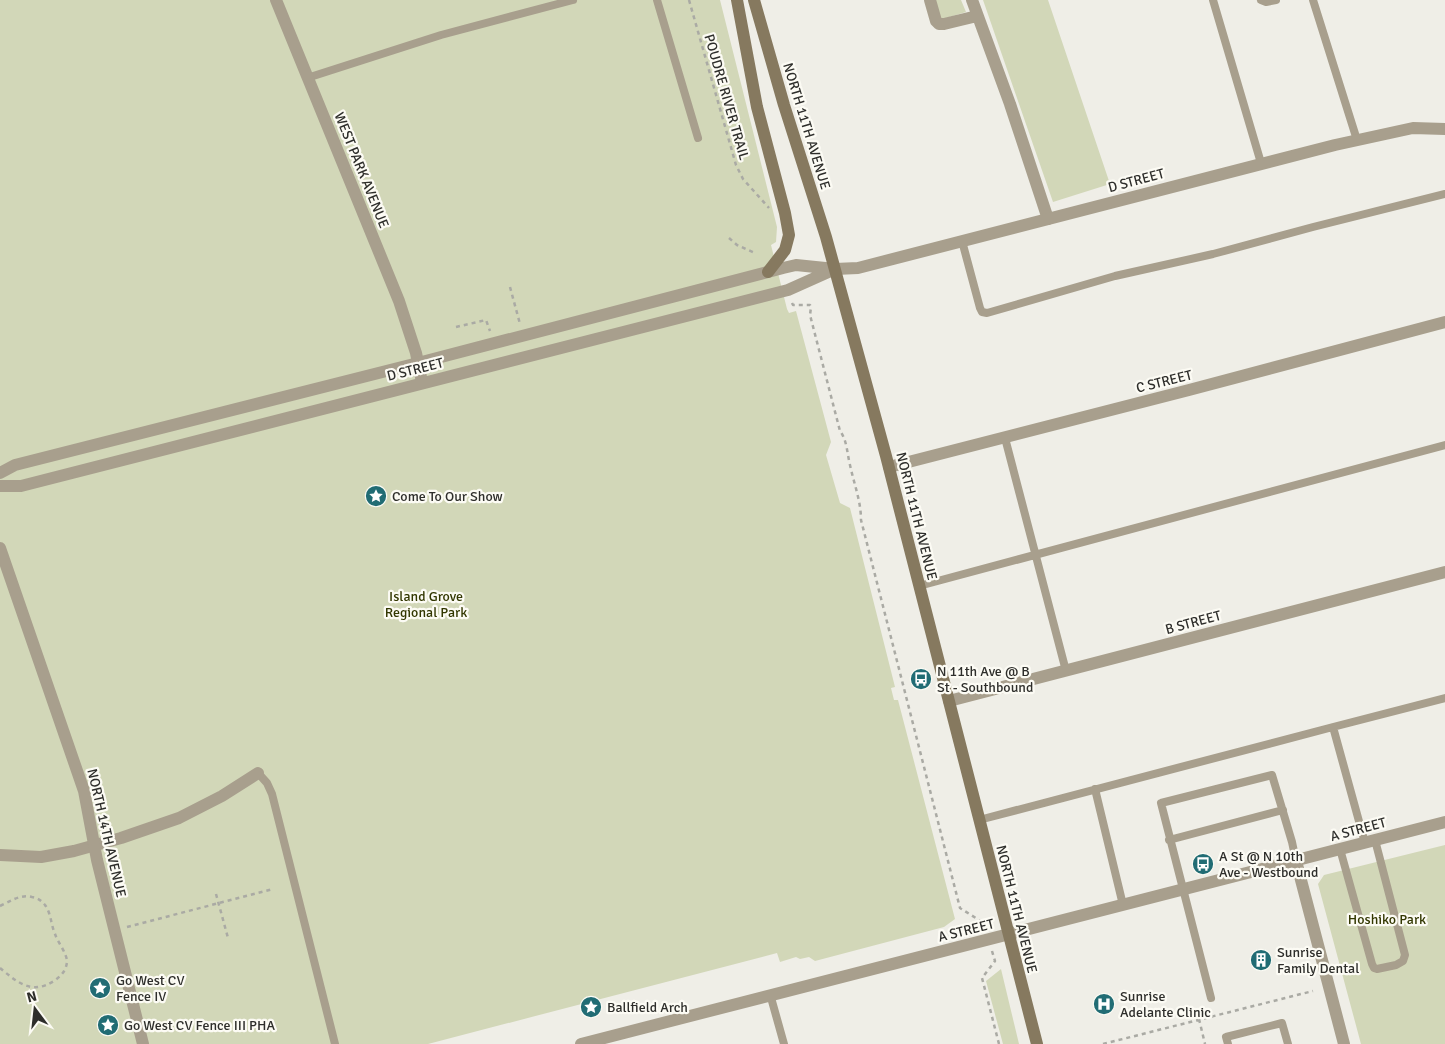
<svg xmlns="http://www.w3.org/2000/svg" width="1445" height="1044" viewBox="0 0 1445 1044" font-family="Signika,sans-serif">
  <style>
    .green { fill: #d2d7b8 }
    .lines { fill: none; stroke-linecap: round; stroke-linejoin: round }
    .path { stroke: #aaaaa4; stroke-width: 2.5; stroke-dasharray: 4 4; stroke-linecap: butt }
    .service { stroke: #a89f8d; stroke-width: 8 }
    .minor { stroke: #a89f8d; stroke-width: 12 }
    .tertiary { stroke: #a89f8d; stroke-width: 12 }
    .secondary { stroke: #86795f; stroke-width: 12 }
    .labels { text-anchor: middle; stroke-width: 4.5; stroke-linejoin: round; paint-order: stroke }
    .street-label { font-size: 14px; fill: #2e2e2b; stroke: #fcfbf4 }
    .poi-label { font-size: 14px; fill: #2e2e2b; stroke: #fcfbf4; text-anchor: start }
    .park-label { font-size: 14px; fill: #323700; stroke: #fcfbf4 }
  </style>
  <rect width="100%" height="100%" fill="#efeee7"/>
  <path class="green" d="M0 0H720L777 227 776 242 771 245 787 309 789 313 796 311 831 442 826 455 840 503 850 508 895 687 891 688 894 700H898L955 919 944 927 815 961 809 957 800 959 796 957 780 962 777 953 428 1044H0Z
    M932 0H961L966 12 946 18H941Z
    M983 0H1048L1110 184 1053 202Z
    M1445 845V1044H1361L1318 884 1324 875Z
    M1001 969 1019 1044H1003L986 981Z"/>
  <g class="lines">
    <path class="path" d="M689 0 736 165 743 179 769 208
      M729 238 737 245 755 253
      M510 287 520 324
      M792 303 793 305H810L811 307 810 315 840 431C847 440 847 453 850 465 854 484 861 501 861 520L960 908 982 922 984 927
      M456 327 486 320 490 331
      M216 894 228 938
      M0 906C11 901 20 894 32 897 38 898 42 901 45 905 51 913 51 925 55 934 58 943 67 953 67 962 66 971 61 976 54 981 32 995 18 983 0 968
      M127 927 273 889
      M992 951 995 961 982 978 999 1044
      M1199 1019 1205 1044
      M1103 1044 1313 991"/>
    <path class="service" d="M657 0 698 138
      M1213 0 1261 163
      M1261 0 1266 2 1276 0
      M1313 0 1357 140
      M307 78 441 35 573 0
      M962 241 980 308 982 312 987 313 1115 276 1213 254 1313 227 1445 194
      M1005 438 1066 671
      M919 586 1445 445
      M1333 727 1445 698
      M258 773 267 783 272 794 335 1044
      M1095 789 1123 905
      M979 820 1333 727 1365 843
      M1169 840 1283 810
      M1340 849 1372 964 1374 968 1377 969 1396 965 1403 961 1405 955 1375 840
      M770 994 784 1044
      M1211 998 1161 803 1272 775 1292 842 1296 861
      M1228 1044 1226 1037 1282 1023 1288 1044"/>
    <path class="minor" d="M276 0 399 301 416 353 422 382
      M930 0 936 21 939 24H944L977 16
      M972 0 1010 104 1048 219
      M889 467 1189 390 1445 322
      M949 701 1445 572
      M0 855 41 857 74 851 121 838 179 818 222 796 258 773
      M1296 861 1344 1044"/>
    <path class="tertiary" d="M0 473 15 465 418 363 783 268 796 265 835 269 858 268 1335 145 1413 128 1445 129
      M0 486H21L788 290 835 269
      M0 548 84 791 97 860 143 1044
      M581 1044C868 968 1157 897 1445 822"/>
    <path class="secondary" d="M737 0 757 107 785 213 789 235 785 250 768 272
      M754 0 784 105 826 237 886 456 1037 1044"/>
  </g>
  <defs>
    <g id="sight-disc" transform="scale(1.125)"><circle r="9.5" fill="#216c74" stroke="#fcfbf4"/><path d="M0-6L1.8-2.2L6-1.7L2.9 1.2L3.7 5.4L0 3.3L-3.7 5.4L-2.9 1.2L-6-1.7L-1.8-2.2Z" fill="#fff"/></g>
    <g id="bus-disc" transform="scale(1.125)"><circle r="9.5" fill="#216c74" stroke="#fcfbf4"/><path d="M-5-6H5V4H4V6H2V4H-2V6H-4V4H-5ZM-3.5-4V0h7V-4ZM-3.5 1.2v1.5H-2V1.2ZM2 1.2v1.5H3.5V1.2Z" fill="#fff"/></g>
    <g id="building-disc" transform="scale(1.125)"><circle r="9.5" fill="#216c74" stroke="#fcfbf4"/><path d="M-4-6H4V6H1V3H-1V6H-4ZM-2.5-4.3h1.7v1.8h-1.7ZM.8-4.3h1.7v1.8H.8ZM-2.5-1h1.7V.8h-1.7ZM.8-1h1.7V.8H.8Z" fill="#fff"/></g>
    <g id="hospital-disc" transform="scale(1.125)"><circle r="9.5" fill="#216c74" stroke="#fcfbf4"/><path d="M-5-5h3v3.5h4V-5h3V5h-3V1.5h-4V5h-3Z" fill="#fff"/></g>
  </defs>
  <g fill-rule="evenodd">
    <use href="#sight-disc" x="376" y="496"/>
    <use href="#bus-disc" x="921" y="679"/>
    <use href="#bus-disc" x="1203" y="864"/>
    <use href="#building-disc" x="1261" y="960"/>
    <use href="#sight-disc" x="100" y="988"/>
    <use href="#hospital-disc" x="1104" y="1004"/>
    <use href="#sight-disc" x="591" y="1007"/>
    <use href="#sight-disc" x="108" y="1025"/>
  </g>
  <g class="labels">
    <g class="street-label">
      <text transform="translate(727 97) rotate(74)" y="5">POUDRE RIVER TRAIL</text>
      <text transform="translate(807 126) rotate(73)" y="5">NORTH 11TH AVENUE</text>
      <text transform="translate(362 170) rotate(68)" y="5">WEST PARK AVENUE</text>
      <text transform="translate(1136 180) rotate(-15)" y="5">D STREET</text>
      <text transform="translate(415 369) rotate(-14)" y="5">D STREET</text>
      <text transform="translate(1164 381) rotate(-14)" y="5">C STREET</text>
      <text transform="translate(917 516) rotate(76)" y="5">NORTH 11TH AVENUE</text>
      <text transform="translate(1193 622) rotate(-15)" y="5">B STREET</text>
      <text transform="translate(1358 829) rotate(-15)" y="5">A STREET</text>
      <text transform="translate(107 833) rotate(77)" y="5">NORTH 14TH AVENUE</text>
      <text transform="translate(1017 909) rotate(76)" y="5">NORTH 11TH AVENUE</text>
      <text transform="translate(966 930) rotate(-14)" y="5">A STREET</text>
    </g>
    <g class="poi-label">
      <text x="392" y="501">Come To Our Show</text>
      <text x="937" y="676">N 11th Ave @ B<tspan x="937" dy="16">St - Southbound</tspan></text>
      <text x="1219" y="861">A St @ N 10th<tspan x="1219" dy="16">Ave - Westbound</tspan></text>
      <text x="1277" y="957">Sunrise<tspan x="1277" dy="16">Family Dental</tspan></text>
      <text x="116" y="985">Go West CV<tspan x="116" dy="16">Fence IV</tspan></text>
      <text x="1120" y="1001">Sunrise<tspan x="1120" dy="16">Adelante Clinic</tspan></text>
      <text x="607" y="1012">Ballfield Arch</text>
      <text x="124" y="1030">Go West CV Fence III PHA</text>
    </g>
    <g class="park-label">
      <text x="426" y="601">Island Grove<tspan x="426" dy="16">Regional Park</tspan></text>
      <text x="1387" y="924">Hoshiko Park</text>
    </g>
  </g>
  <g transform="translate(35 1009) rotate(345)" stroke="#fcfbf4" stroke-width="4" paint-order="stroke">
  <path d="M0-4L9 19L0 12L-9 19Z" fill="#2e2e2b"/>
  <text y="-8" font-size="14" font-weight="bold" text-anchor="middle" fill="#2e2e2b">N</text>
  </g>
</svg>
